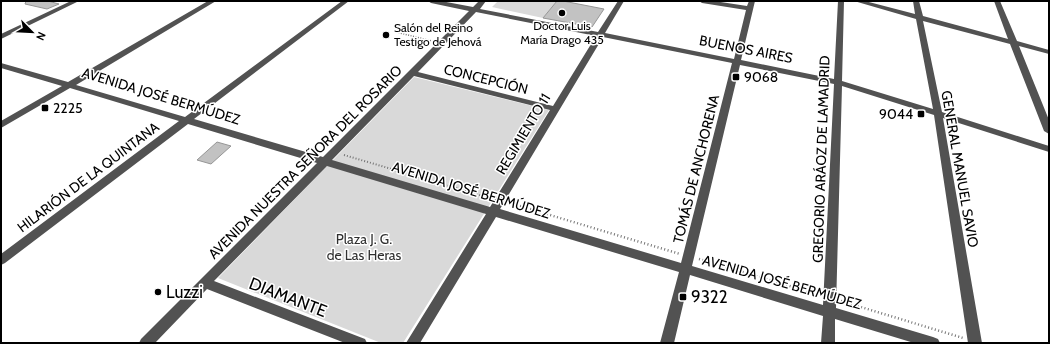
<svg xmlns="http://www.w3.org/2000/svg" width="1050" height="344" viewBox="0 0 1050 344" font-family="Cabin,sans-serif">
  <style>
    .green { fill: #d9d9d9 }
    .building { fill: #c2c2c2; stroke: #969696 }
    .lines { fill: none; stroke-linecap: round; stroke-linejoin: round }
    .path-far2 { stroke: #747474; stroke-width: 1.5; stroke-dasharray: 1 1.5; stroke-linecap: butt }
    .path-far1 { stroke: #747474; stroke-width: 2; stroke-dasharray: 1 2; stroke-linecap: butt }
    .path { stroke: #747474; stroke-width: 2.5; stroke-dasharray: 1 2.5; stroke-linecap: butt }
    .minor { fill: #525252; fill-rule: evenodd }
    .poi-dot { fill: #000; stroke: #fff; stroke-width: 1.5 }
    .labels { text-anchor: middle; stroke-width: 3; stroke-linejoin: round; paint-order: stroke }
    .far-poi-label { font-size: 12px; fill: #000; stroke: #fff }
    .street-label { font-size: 14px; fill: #000; stroke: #fff }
    .poi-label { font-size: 14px; fill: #000; stroke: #fff; text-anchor: start }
    .park-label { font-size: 14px; fill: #303030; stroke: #fff }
    .near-poi-label { font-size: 17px; fill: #000; stroke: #fff; text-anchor: start }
    .near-street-label { font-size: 17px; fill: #000; stroke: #fff }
  </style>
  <rect width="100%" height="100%" fill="#fff"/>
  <path class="green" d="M498 1H557L543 18 492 7Z
    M414 77 549 110 403 343H381L218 278Z"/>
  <path class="building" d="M26 1H48L59 4 47 9 25 4Z
    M557 1H563L604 9 592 27 543 18Z
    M217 142 231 146 211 164 197 160Z"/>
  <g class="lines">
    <path class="path-far2" d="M396 32 432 41"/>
    <path class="path-far1" d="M344 155 490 198
      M509 203 513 204"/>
    <path class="path" d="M510 203 680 254
      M699 259 820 295
      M841 301 963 338"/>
    <path class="minor" d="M71 1H79L1 39V34Z
      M208 1H216L76 85 185 117 342 1H349L194 119 323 157 469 11 431 3 428 1H441L473 7 479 1H486L480 9 598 32 618 1H624L605 33 734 59 746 10 702 3 699 1H714L747 6 749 1H755L741 60 834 79 838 1H844L842 81 933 109 916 19 854 1H865L915 14 913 1H919L923 16 1008 39 994 1H1000L1017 41 1049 50V54L1019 46 1049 120V134L1044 131 1010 44 923 21 942 112 1049 146V152L943 118 982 343H968L934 115 842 86 836 308 933 337 938 339 940 343H914L835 319V343H821L823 316 690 275 674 343H660L679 272 496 217 420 343H406L486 214 327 166 214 281 365 339 367 343H345L207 289 155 343H139L141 339 317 163 188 124 5 263 1 265V254L179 121 70 88 1 128V121L62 86 1 68V63L68 82ZM476 12 596 36 553 106 418 72ZM603 37 732 63 681 263 500 209ZM740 65 834 84 823 305 692 266ZM414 76 550 110 490 207 332 160Z"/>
  </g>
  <g class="poi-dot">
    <circle cx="562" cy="13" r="4"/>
    <circle cx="386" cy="35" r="4"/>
    <rect x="732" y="73" width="8" height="8" rx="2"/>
    <rect x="41" y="104" width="8" height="8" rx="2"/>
    <rect x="917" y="110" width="8" height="8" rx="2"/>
    <circle cx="158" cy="292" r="4"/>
    <rect x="679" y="293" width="8" height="8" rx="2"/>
  </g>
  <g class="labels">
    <g class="far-poi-label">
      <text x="562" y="30">Doctor Luis<tspan x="562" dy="14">María Drago 435</tspan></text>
      <text x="394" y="32" text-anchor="start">Salón del Reino<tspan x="394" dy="14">Testigo de Jehová</tspan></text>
    </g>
    <g class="street-label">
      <text transform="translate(746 49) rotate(11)" y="5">BUENOS AIRES</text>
      <text transform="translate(486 79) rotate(14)" y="5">CONCEPCIÓN</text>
      <text transform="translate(161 96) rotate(17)" y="5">AVENIDA JOSÉ BERMÚDEZ</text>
      <text transform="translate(523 134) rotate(-59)" y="5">REGIMIENTO 11</text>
      <text transform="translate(821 159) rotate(-88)" y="5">GREGORIO ARÁOZ DE LAMADRID</text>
      <text transform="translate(305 162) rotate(-45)" y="5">AVENIDA NUESTRA SEÑORA DEL ROSARIO</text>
      <text transform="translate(696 169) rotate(-76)" y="5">TOMÁS DE ANCHORENA</text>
      <text transform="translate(960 169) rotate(80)" y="5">GENERAL MANUEL SAVIO</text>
      <text transform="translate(88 177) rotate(-37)" y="5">HILARIÓN DE LA QUINTANA</text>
      <text transform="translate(471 190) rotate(17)" y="5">AVENIDA JOSÉ BERMÚDEZ</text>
      <text transform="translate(782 282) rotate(16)" y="5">AVENIDA JOSÉ BERMÚDEZ</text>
    </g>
    <g class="poi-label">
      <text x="744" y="82">9068</text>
      <text x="53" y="113">2225</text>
      <text x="913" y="119" text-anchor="end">9044</text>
    </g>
    <g class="park-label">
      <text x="364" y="244">Plaza J. G.<tspan x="364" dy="16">de Las Heras</tspan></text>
    </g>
    <g class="near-poi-label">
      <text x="166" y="298">Luzzi</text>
      <text x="691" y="303">9322</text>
    </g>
    <g class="near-street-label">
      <text transform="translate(288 297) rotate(21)" y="6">DIAMANTE</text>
    </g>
  </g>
  <rect width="1050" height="344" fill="none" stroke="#000000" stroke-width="4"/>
  <g transform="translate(32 32) rotate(114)" stroke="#ffffff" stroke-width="3" paint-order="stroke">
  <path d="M0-3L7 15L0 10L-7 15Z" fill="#000000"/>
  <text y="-6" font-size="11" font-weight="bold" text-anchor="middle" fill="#000000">N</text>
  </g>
</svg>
